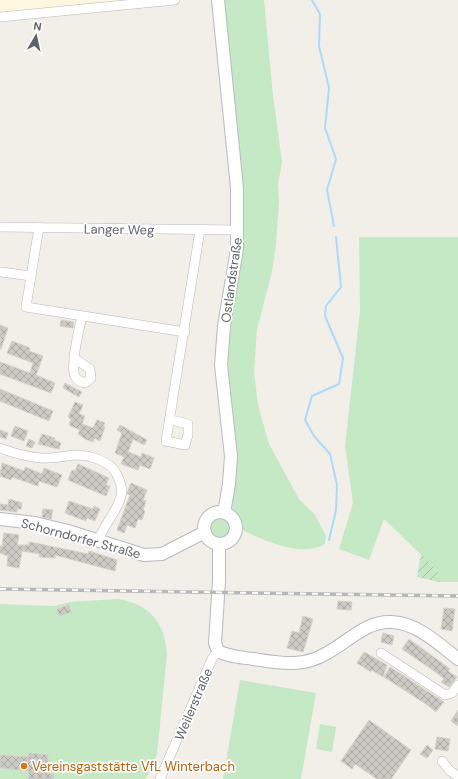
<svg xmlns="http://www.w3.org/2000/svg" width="458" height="779" viewBox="0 0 458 779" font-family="'DM Sans',sans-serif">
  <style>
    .commercial { fill: #fef7e0 }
    .green { fill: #c5e8c5 }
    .garden { fill: url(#garden-furrows) }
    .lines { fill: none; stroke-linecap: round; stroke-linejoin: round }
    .stream { stroke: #aadaff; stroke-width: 2 }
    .building { fill: url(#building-cross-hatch); stroke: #d6d1c6 }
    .street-casing { stroke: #b5b8bc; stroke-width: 10 }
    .secondary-casing { stroke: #b6babf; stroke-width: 14 }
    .street { stroke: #fff; stroke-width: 9 }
    .secondary { stroke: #fff; stroke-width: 12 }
    .rail-casing { stroke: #b6b7b8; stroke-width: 3.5 }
    .rail { stroke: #fff; stroke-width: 2; stroke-dasharray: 6; stroke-linecap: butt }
    .food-dot { fill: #e8710a; stroke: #fff; stroke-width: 1.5 }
    .labels { text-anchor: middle; stroke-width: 3.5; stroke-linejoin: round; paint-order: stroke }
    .street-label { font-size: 13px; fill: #5f6368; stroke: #fff }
    .food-label { font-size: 13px; fill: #c56008; stroke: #fff; text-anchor: start }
  </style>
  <defs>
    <pattern id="garden-furrows" width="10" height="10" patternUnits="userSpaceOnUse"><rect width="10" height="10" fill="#c5e8c5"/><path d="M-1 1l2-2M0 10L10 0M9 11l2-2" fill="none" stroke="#a3c0a4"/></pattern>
    <pattern id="building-cross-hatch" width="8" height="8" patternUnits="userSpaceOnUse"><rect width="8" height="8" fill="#cccac5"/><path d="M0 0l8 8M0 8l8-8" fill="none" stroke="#a9a8a4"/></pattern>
  </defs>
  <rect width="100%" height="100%" fill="#f1efe8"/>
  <path class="commercial" d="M0 0H128L0 13Z"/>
  <path class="green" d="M225 0H264L273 96 282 162 278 184 279 202 276 244 272 272 257 329 254 372 258 405 269 444 299 499 315 515 326 536 325 544C302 558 266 541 244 531L232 506 236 450 234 425 227 380 226 348 239 155Z
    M359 237H458V582H439L440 573 384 519 369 560 339 549 353 503 345 446 360 311Z
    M209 528a11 11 0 1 1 22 0a11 11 0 1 1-22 0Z
    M118 599C149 604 165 622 167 654L157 754 152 769 145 779H0V604L55 606 70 602Z
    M240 680 316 693 301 779H223Z
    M320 724 336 727 332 752 316 749Z"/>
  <path class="garden" d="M421 554 441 574 439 582 417 577Z"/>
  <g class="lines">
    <path class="stream" d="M312 0 320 14 319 46 329 88 325 128 336 159 327 190 334 226
      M329 540 336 510 337 485 330 454 314 436 305 420 312 396 339 384 343 358 325 316 326 306 341 287 336 237"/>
  </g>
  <path class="building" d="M61 320 74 322 73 328 60 326Z
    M0 325 8 328 1 349H0Z
    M12 341 30 348 29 351 43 356 36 375 55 383 51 393 0 374V362L30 373 33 363 7 353Z
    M65 383 82 392 79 397 63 388Z
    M0 389 53 411 49 421 0 401Z
    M75 402 83 405 79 414 85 416 82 424 93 428 97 420 105 423 103 426 105 427 100 441 94 438 93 442 85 439 78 434 80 430 69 425 71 419 68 417Z
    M120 425 147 440 144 445 133 439 128 452 141 457 142 453 154 458 150 469 140 465 138 470 121 464 124 457 115 453 122 433 117 430Z
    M15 426 28 431 24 441 11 436Z
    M0 430 8 433 6 439 0 437Z
    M42 434 55 438 54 440 61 443 59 449 38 444Z
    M29 439 35 442 32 448 26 446Z
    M2 463 24 471 25 467 42 474 44 468 62 475 57 487 39 481 38 486 12 477 11 480 0 476Z
    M78 464 109 478 106 485 110 486 106 496 68 480 72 470 75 471Z
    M131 483 147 490 143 500 146 501 143 510 145 511 142 520 138 519 135 528 127 525 124 533 117 530 130 495 127 494 128 491Z
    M9 499 22 503 21 509H17V512L0 510V504L8 505Z
    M69 501 93 509 94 506 100 509 95 521 87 518 86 521 65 513Z
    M43 509 53 510 51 519 42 517Z
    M4 533 19 535 17 545H29V542L40 544 88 554 89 551 117 560 115 571 55 555V558L39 557 40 554 22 551 19 568 7 566 8 556 0 553V546L2 547Z
    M338 601 352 602 351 610 337 609Z
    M69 605 71 612 59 616 57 609Z
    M444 608 455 609 452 631 441 629Z
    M303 616 313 619 303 652 287 648 292 631 299 633Z
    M383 633 394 636 392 645 381 642Z
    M409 639 450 669 448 671 457 677 449 687 441 682 444 679 437 673 402 649Z
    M364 652 387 665 383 677 372 670 371 672 357 663Z
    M390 667 444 702 436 712 426 704 384 677Z
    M458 710V726L451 721Z
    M369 720 411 750 391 779H377L355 764 352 769 341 761Z
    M437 737 450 739 448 751 435 749Z
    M427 745 433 750 427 758 420 754Z
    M29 753 48 755 47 773 54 774 53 779H28L29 771 0 768V755L28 757Z"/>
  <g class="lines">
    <g class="street-casing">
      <path id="street" d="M0 17 175 0
        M0 227 238 230
        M39 227 26 307 185 332
        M1 272 31 276
        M74 358 90 369 91 378 85 383C81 382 77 381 75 376 70 365 79 330 82 316
        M171 420 188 424V435L185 445 166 441 200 230
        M0 448C13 453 27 457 41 458 53 459 63 456 75 455 90 455 111 461 117 475 120 481 123 489 121 496 118 511 103 525 98 542
        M381 653 445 695 452 693 458 685
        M442 761 450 771 458 776
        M160 779 212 659 218 651"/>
    </g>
    <g class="secondary-casing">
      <path id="secondary" d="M218 0 237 188V249L224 326 221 365 231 456 229 484 224 513
        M204 528a16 16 0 1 1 32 0a16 16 0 1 1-32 0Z
        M0 519 35 523 68 531 144 555 162 554 205 532
        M219 544V581L215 643 218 651C229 657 240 657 253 659 280 663 303 668 327 653 348 642 367 620 392 622 417 623 439 644 458 659"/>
    </g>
    <use href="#street" class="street"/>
    <use href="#secondary" class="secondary"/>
    <g class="rail-casing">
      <path id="rail" d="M0 589 458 596"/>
    </g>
    <use href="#rail" class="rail"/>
  </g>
  <circle class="food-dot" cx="24" cy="766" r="4"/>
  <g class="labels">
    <g class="street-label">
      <text transform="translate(119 229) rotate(1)" y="5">Langer Weg</text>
      <text transform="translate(231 280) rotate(-82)" y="5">Ostlandstraße</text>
      <text transform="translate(81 538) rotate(15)" y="5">Schorndorfer Straße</text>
      <text transform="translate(193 704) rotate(-67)" y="5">Weilerstraße</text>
    </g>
    <g class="food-label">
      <text x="32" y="771">Vereinsgaststätte VfL Winterbach</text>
    </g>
  </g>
  <g transform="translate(36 36) rotate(9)" stroke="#ffffff" stroke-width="3" paint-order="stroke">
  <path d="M0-3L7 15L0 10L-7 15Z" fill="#5f6368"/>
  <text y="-6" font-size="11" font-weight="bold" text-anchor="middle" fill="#5f6368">N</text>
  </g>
</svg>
